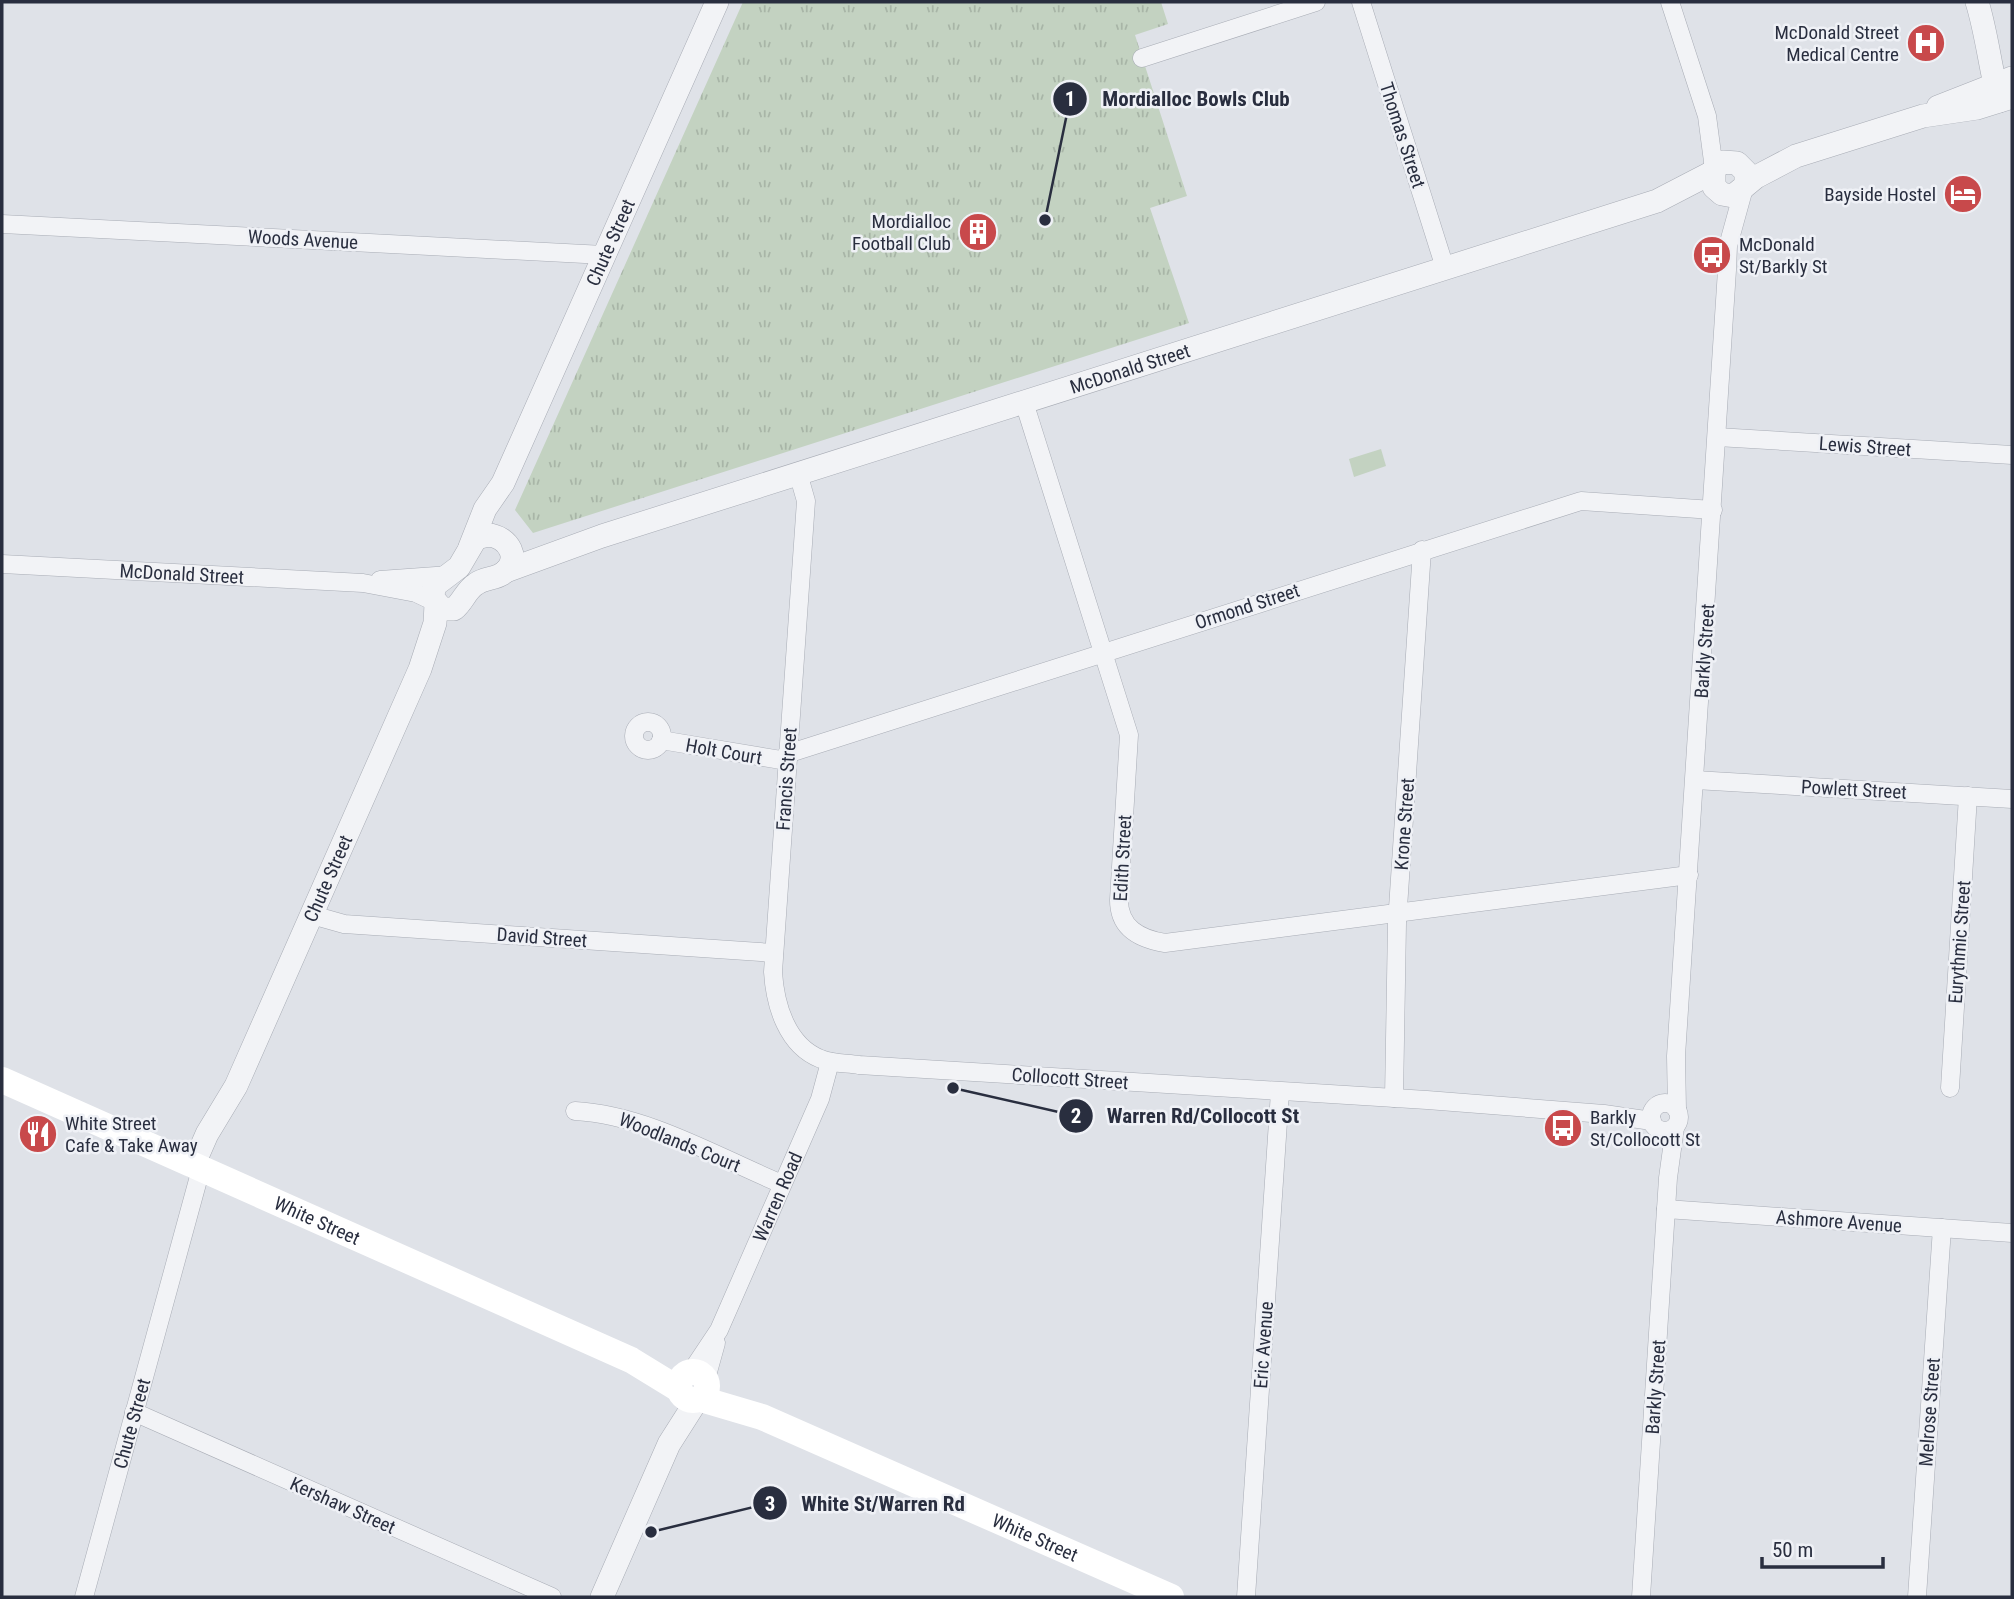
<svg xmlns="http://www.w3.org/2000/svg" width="2014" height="1599" viewBox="0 0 2014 1599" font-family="'Roboto Condensed',sans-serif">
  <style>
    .grass { fill: #c3d2c1 }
    .park { fill: url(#park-tufts) }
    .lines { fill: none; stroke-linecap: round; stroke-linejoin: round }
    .minor-casing { stroke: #a8acb5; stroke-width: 19 }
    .tertiary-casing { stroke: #a8acb5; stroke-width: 24 }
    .minor { stroke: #f2f3f6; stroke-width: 18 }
    .tertiary { stroke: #f2f3f6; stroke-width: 23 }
    .secondary { stroke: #fff; stroke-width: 26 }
    .labels { text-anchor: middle; stroke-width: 5; stroke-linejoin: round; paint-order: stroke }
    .poi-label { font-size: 19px; fill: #292e3f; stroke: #eff1f6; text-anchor: end }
    .street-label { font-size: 19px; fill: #292e3f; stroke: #eff1f6 }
    .leader { fill: none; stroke: #292e3f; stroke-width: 2.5 }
    .callout-dot { fill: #292e3f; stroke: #eff1f6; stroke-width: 2.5 }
    .mark-label { font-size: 21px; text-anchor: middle; font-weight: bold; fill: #fff }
    .callout-label { font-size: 21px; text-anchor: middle; font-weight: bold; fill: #292e3f; stroke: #eff1f6; stroke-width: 5; stroke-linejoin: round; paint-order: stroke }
  </style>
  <defs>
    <pattern id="park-tufts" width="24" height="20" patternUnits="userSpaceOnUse" patternTransform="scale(1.75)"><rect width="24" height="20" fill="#c3d2c1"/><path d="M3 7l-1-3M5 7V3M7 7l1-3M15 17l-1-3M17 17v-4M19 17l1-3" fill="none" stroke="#a8b5a7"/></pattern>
  </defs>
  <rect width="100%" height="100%" fill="#dfe2e8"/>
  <path class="grass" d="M1381 449 1386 466 1354 477 1349 459Z"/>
  <path class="park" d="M743 2H1161L1168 24 1135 35 1187 196 1150 208 1189 323 533 533 515 510Z"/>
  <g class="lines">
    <g class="minor-casing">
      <g id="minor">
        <path d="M1361 2 1445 268"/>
        <path d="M1670 2 1707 116 1714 169"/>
        <path d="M1142 58 1316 2"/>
        <path d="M2 224 604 255"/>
        <path d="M1024 402 1129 735 1119 900C1119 928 1140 939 1165 943L1689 875"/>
        <path d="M1717 437 2012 455"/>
        <path d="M798 473 806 501 773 972C775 1005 787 1046 821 1059 833 1064 847 1063 859 1065L1427 1100 1604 1114 1652 1121"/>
        <path id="s1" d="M2 564 363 583 416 593 435 602"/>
        <path d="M380 580 450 575"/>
        <circle cx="648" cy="736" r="14"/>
        <path d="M661 740 787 761"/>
        <path d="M787 754 1581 501 1713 510"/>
        <path d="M1695 780 2012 799"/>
        <path d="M312 915 344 924 774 953"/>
        <path d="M1950 1088 1968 796"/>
        <path d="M1394 1098 1397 923 1422 550"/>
        <circle cx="1665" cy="1117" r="14"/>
        <path d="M1677 1110 1676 1056 1727 270 1728 246 1744 188"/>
        <path d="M575 1111C647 1115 717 1157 782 1184"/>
        <path d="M1666 1209 2012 1233"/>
        <path id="s2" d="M691 1372 719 1330 820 1099 830 1062"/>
        <path d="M706 1379 716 1343"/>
        <path d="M134 1412 552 1597"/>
        <path id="s3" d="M84 1597 201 1169"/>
        <path d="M1246 1597 1280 1092"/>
        <path d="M1641 1597 1668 1178 1675 1127"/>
        <path d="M1917 1597 1942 1228"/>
      </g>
    </g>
    <g class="tertiary-casing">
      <g id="tertiary">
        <path d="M1977 2C1987 34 1990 68 1999 101"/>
        <path d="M1938 107 2012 78"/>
        <path d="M1746 185V172L1737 163 1723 162 1714 169V187L1722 194 1733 196 1756 177 1796 156 1923 116 1977 108 2012 97"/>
        <path d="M488 535C508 536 523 560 502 574 494 579 484 578 476 584 466 590 463 602 454 609H442L433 598 434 586 459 567 476 538Z"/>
        <path id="s4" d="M470 547 485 509 503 483 717 2"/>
        <path id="s5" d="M506 571 602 536 1657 201 1713 172"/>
        <path id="s6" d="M193 1166 207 1134 236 1086 420 669 435 623 436 604"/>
        <path d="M602 1597 669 1444 697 1400"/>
      </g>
    </g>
    <use href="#minor" class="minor"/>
    <use href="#tertiary" class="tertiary"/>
    <g class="secondary">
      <path id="s7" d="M2 1080 631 1360 680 1390"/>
      <circle cx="693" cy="1386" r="14"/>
      <path id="s8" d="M701 1399 762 1417 1171 1597"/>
    </g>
  </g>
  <defs>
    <g id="hospital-disc" transform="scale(2.0125)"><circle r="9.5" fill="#c8494b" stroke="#eff1f6"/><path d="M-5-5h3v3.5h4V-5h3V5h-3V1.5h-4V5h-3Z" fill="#fff"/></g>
    <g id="hotel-disc" transform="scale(2.0125)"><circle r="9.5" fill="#c8494b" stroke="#eff1f6"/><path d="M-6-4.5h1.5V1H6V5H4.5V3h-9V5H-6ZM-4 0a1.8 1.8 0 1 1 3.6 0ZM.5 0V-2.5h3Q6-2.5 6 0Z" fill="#fff"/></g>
    <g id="building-disc" transform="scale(2.0125)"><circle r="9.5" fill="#c8494b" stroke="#eff1f6"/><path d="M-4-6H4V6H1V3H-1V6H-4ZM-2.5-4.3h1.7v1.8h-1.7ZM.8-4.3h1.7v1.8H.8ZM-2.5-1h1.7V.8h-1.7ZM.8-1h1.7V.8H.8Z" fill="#fff"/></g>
    <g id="bus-disc" transform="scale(2.0125)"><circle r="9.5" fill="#c8494b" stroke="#eff1f6"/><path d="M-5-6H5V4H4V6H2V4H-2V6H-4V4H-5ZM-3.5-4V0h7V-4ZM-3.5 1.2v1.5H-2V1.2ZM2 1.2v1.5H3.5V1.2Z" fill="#fff"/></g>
    <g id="restaurant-disc" transform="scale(2.0125)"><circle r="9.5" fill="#c8494b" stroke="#eff1f6"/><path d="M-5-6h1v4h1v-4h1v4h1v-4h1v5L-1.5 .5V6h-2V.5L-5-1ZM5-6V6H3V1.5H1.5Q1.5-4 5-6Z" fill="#fff"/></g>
  </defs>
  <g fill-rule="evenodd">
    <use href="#hospital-disc" x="1926" y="43"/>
    <use href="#hotel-disc" x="1963" y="194"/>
    <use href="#building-disc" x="978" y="232"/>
    <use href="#bus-disc" x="1712" y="255"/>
    <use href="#bus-disc" x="1563" y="1128"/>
    <use href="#restaurant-disc" x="38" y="1134"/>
  </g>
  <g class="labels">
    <g class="poi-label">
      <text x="1899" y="39">McDonald Street<tspan x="1899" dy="22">Medical Centre</tspan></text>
      <text x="1936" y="201">Bayside Hostel</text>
      <text x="951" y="228">Mordialloc<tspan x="951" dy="22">Football Club</tspan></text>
      <text x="1739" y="251" text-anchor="start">McDonald<tspan x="1739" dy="22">St/Barkly St</tspan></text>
      <text x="1590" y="1124" text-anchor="start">Barkly<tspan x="1590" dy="22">St/Collocott St</tspan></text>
      <text x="65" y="1130" text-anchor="start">White Street<tspan x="65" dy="22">Cafe &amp; Take Away</tspan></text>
    </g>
    <g class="street-label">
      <text transform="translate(1403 135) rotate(72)" y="7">Thomas Street</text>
      <text transform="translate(303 239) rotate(3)" y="7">Woods Avenue</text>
      <text dy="7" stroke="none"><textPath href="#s4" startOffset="336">Chute Street</textPath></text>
      <text dy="7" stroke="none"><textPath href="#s5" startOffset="656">McDonald Street</textPath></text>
      <text transform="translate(1865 446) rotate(4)" y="7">Lewis Street</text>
      <text dy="7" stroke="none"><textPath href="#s1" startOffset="180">McDonald Street</textPath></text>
      <text transform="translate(1247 606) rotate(-18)" y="7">Ormond Street</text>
      <text transform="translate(1704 651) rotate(-86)" y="7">Barkly Street</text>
      <text transform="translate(724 751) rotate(10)" y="7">Holt Court</text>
      <text transform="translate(786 779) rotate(-86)" y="7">Francis Street</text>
      <text transform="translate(1854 789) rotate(3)" y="7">Powlett Street</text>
      <text transform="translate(1404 824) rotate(-86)" y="7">Krone Street</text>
      <text transform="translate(1122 858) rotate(-87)" y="7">Edith Street</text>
      <text dy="7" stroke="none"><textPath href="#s6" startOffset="318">Chute Street</textPath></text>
      <text transform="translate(542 937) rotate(4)" y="7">David Street</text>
      <text transform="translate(1959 942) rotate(-86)" y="7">Eurythmic Street</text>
      <text transform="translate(1070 1078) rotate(4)" y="7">Collocott Street</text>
      <text transform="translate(680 1142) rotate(22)" y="7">Woodlands Court</text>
      <text dy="7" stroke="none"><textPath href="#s2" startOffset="196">Warren Road</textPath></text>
      <text dy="7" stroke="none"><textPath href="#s7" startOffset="345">White Street</textPath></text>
      <text transform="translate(1839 1221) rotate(4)" y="7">Ashmore Avenue</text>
      <text transform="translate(1263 1345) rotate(-86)" y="7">Eric Avenue</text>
      <text transform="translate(1655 1387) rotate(-86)" y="7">Barkly Street</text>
      <text transform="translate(1929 1412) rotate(-86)" y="7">Melrose Street</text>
      <text dy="7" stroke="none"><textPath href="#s3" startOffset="180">Chute Street</textPath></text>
      <text transform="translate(343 1505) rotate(24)" y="7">Kershaw Street</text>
      <text dy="7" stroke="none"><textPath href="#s8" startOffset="362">White Street</textPath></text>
    </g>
  </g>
  <path class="leader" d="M1045 220L1070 99M953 1088L1076 1116M651 1532L770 1503"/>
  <g class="callout-dot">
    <circle cx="1045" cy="220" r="7"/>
    <circle cx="953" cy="1088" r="7"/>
    <circle cx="651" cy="1532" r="7"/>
    <circle cx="1070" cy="99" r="18"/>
    <circle cx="1076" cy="1116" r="18"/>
    <circle cx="770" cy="1503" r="18"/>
  </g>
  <g class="mark-label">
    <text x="1070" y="106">1</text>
    <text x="1076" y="1123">2</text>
    <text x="770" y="1511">3</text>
  </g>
  <g class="callout-label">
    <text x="1196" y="106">Mordialloc Bowls Club</text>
    <text x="1203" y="1123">Warren Rd/Collocott St</text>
    <text x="883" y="1511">White St/Warren Rd</text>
  </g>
  <rect width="2014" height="1599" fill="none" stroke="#292e3f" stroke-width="7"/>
  <path d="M1762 1557v10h121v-10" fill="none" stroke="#292e3f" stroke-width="3.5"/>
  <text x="1772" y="1557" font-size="21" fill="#292e3f" stroke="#eff1f6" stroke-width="5" paint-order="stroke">50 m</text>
</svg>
